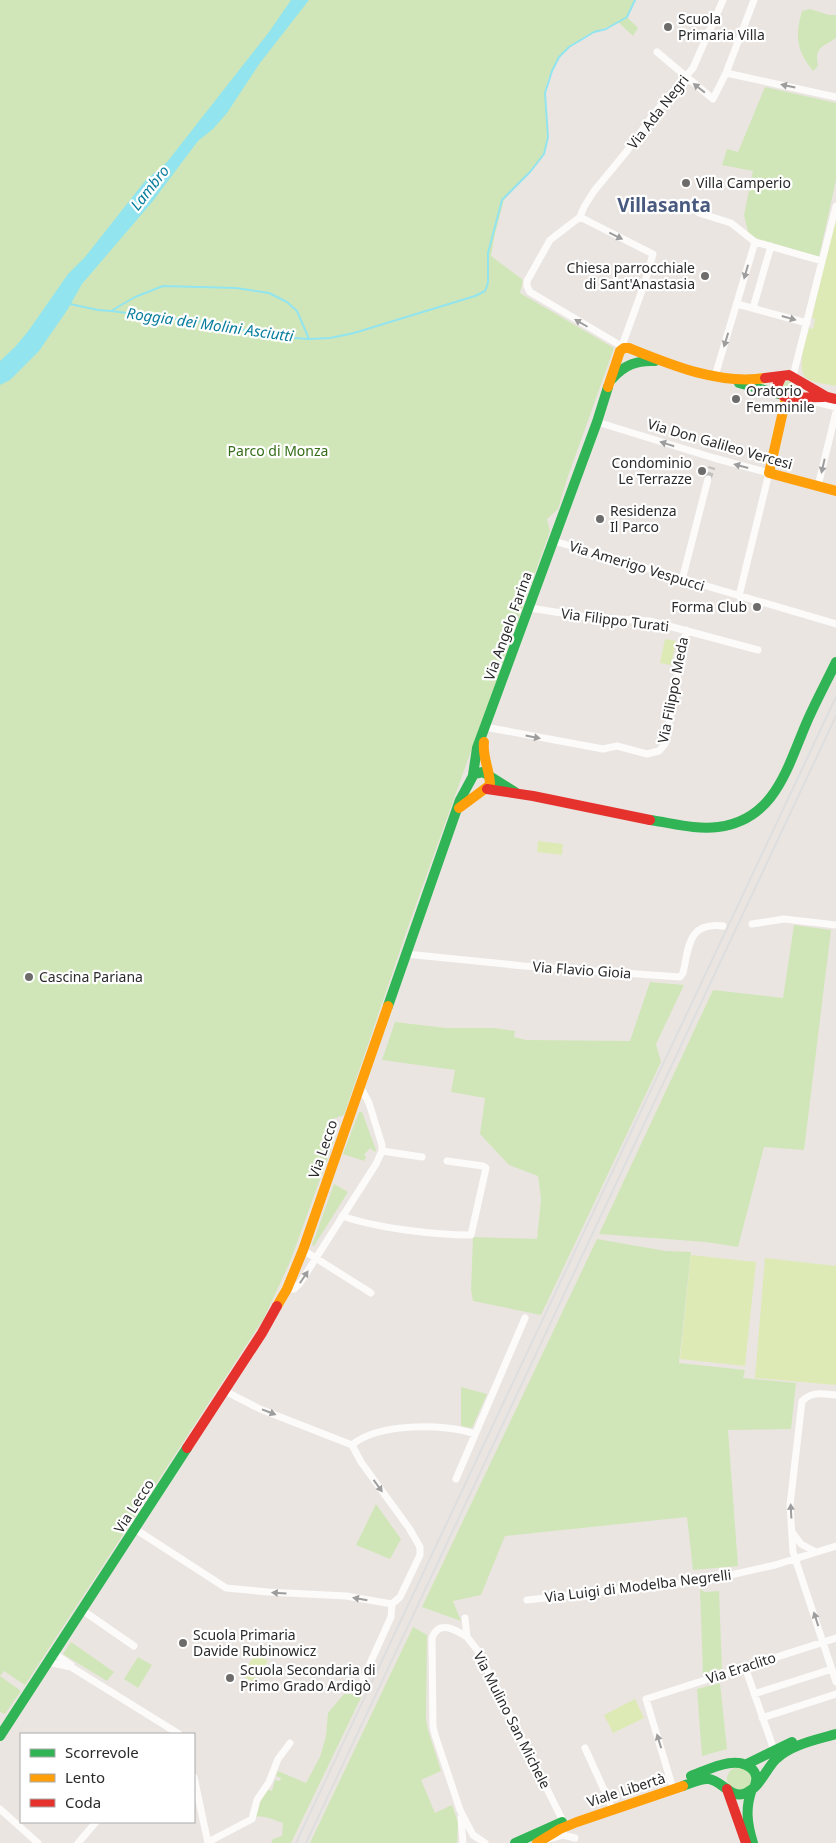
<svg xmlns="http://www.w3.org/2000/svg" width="836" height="1843" viewBox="0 0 836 1843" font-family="'Noto Sans',sans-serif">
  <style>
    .green { fill: #d1e6b8 }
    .pitch { fill: #deeab6 }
    .water { fill: #92e4ee }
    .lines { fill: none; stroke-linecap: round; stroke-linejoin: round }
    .stream { stroke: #92e4ee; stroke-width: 2 }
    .street-tunnel { stroke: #c4c0bd; stroke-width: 7; stroke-dasharray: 7 3.5; stroke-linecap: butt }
    .street { stroke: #fcfbfa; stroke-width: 7 }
    .fast { stroke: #30b455; stroke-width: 10 }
    .slow { stroke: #ff9f0a; stroke-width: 10 }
    .jam { stroke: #e5322d; stroke-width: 10 }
    .rail { stroke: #dededf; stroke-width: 2 }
    .oneway { fill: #9e9d9d }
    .poi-dot { fill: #6e6c6b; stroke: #fff; stroke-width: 2 }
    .labels { text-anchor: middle; stroke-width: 4.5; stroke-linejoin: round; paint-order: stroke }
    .poi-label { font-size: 14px; fill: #2b2b2b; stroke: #fff; text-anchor: start }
    .street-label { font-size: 14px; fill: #2b2b2b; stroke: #fff }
    .park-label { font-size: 14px; fill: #356d17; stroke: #fff }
    .water-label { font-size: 15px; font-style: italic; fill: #087d9d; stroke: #fff }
    .district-label { font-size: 19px; font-weight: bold; fill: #495a7f; stroke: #fff }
  </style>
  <rect width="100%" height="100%" fill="#eae5e1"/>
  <path class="green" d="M0 0H635L627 17 638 28 633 36 618 22C610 27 602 28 594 32 568 43 550 64 545 92 544 98 546 105 546 111 547 128 549 144 541 159L504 200 495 234 491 256 523 280 520 293 614 348 567 479 558 509 547 519 550 531 409 924 344 1115 333 1119 331 1124 335 1138 290 1262 264 1318 25 1685 4 1671 0 1676 21 1691 5 1714 0 1712Z
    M810 9 829 15H836V38C823 47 814 47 818 66L813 71C796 50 795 36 802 11Z
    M765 87 836 103V180L819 257 749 236 744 215 753 171 722 165 727 149 738 152Z
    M782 387a6 6 0 1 1 12 0a6 6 0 1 1-12 0Z
    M794 925 831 930 804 1150 764 1147 738 1247 706 1242 599 1234 713 990 783 998Z
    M650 982 684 985 656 1044 661 1062 541 1315 473 1301 471 1290 473 1237 537 1239 541 1199 538 1176 509 1165 480 1134 485 1098 451 1092 455 1070 382 1060 395 1022 446 1028H493L515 1031 514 1037 526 1040 630 1041Z
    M359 1112H362L376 1150 375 1152 370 1148 364 1155 366 1157 364 1161 343 1154Z
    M334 1184 348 1192 314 1246 312 1245Z
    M597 1239 666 1251 691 1252 679 1363 745 1370 743 1378 796 1383 791 1429 728 1430 738 1566 693 1570 687 1517 505 1536 481 1595 453 1601 461 1621 422 1607Z
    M461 1387 487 1394 472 1428 461 1426Z
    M376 1504 401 1539 390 1559 356 1545Z
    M700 1589 705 1592 719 1591 722 1669 703 1674Z
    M413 1627 427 1635 426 1719 428 1730 441 1771 421 1780 435 1813 452 1805 458 1822 457 1843H310Z
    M71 1642 114 1672 107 1681 63 1654Z
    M138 1657 152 1665 138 1688 124 1679Z
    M361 1683 367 1685 291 1843H271L273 1839 282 1836 283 1823C273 1820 265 1815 255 1817L259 1802 266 1789 272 1791 275 1780 280 1781 281 1778 276 1776 278 1771 306 1783 320 1757 326 1736 328 1713 344 1694H354Z
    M720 1683 727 1749 702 1756 697 1689Z
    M727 1779a12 12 0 1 1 24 0a12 12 0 1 1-24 0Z"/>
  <path class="pitch" d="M836 209V386C828 384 812 383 806 378 796 369 806 339 809 328L813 329 815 319 812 318Z
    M665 639 676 641 671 665 660 663Z
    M538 841 563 844 562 855 537 852Z
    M691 1255 756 1262 745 1366 680 1359Z
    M765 1258 836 1266V1385L755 1378Z
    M256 1653 268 1661 254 1683 241 1675Z
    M635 1699 644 1718 613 1733 604 1715Z"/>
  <path class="water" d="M291 0H309L260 63 227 113 213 129 198 141 153 201 82 284 68 309 39 351 10 380 0 385V361L15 347 29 330 68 274 85 257 145 181 167 162 269 32Z"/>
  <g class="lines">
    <path class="stream" d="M70 304 98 310 111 311 135 297 163 286 236 288 269 293 287 302 297 311 309 339 330 338 354 333 475 296 485 291 488 283V253L502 200 530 172 544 154 548 137 545 93 552 71 559 57 569 47 594 32 606 29 627 17 635 0
      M111 311 203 322 282 337 309 339"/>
    <path class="street-tunnel" d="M708 479 712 467"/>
    <path class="street" d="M657 52 713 99 726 73 754 0
      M726 73 836 97
      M699 213 731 223 755 242
      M580 217 584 207 594 191 627 151 652 116 693 68 723 0
      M580 217 550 240 527 281V286L530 292 618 344 622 349
      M580 217 653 254 644 285 623 343 622 349
      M737 304 807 323
      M753 308 771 246
      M715 376 755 242 822 261
      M793 376 836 206
      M808 400 836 407
      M597 422 714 458 769 473 739 596
      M818 486 836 412
      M554 541 836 624
      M682 580 708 479
      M530 608 587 617 650 621 758 650
      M485 727 603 749 617 746 647 754 659 751 665 744 686 630
      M752 924 784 919 836 925
      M406 954 524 966 680 977 683 973C689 946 688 922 723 926
      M382 1151 422 1157
      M342 1216C376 1228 435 1235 471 1235L486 1168 483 1166 447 1161
      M303 1250 371 1293
      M287 1289H294L300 1283 376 1164 382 1151V1145L369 1103 360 1086
      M225 1391 260 1409 352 1445 361 1462 409 1528 420 1547V1555L400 1597 392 1604
      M836 1395C822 1394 813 1391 802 1401L790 1505 793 1552 836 1682
      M352 1445C377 1423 445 1423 475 1434
      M456 1479 525 1318
      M135 1529 226 1588 268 1592 346 1596 392 1604
      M792 1532 801 1544 816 1552
      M527 1600 708 1580 775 1565 836 1546
      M82 1610 134 1646
      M465 1618 467 1637 478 1651 563 1821
      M467 1637C456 1630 439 1619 432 1638L433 1726 435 1735 460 1810 473 1835 485 1843
      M54 1653 71 1665
      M48 1662 71 1667 179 1734
      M745 1667 774 1750
      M363 1679 391 1617 392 1604
      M754 1694 832 1669
      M762 1718 836 1694
      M585 1748 610 1803
      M194 1777 208 1843
      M671 1782 646 1699 836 1638
      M0 1809 38 1843
      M461 1818 463 1843
      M548 1839 563 1835 575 1838
      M208 1842 252 1819 257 1800 269 1782 278 1759 290 1743
      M78 1843 96 1822"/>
    <path class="fast" d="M612 379C624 365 637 360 655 361
      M739 383 779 394
      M473 775 477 748 597 422 608 387
      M650 820C672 823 696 830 718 827 775 820 787 768 806 724 815 703 826 683 836 662
      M388 1006 460 800 474 774 483 772 515 792
      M0 1736 187 1448
      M747 1764 792 1742
      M691 1776C708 1770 738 1753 753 1770 757 1775 757 1779 755 1785
      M683 1786C691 1783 701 1778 709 1779 723 1781 731 1800 746 1793 760 1787 766 1769 776 1759 792 1744 816 1740 836 1734
      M752 1789C745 1808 747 1824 753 1843
      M515 1843 562 1822"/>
    <path class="slow" d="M608 387 620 351 624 348H629C671 365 719 385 765 378
      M786 398 769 473 836 491
      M459 808 490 785C490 770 482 757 484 742
      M277 1306 287 1289 303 1250 388 1006
      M537 1843 560 1829 577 1822 683 1786"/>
    <path class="jam" d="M782 376 777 386C778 393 782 396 788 398L823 397
      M765 378 789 375 827 397 836 399
      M487 789 533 796 650 820
      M187 1448 262 1333 277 1306
      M727 1789 746 1843"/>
    <path class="rail" d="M296 1843 836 697
      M306 1843 836 716"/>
  </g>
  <defs><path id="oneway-solid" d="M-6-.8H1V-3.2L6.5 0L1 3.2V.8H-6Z" transform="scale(1.25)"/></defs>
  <g class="oneway">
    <use href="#oneway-solid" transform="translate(788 86) rotate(-168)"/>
    <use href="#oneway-solid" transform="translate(699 88) rotate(-142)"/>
    <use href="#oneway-solid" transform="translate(616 236) rotate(26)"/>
    <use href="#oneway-solid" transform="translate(746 272) rotate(106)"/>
    <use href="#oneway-solid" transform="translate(789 318) rotate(16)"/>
    <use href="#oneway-solid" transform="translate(581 323) rotate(-150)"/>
    <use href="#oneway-solid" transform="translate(726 340) rotate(107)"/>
    <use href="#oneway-solid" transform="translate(667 444) rotate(-163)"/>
    <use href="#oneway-solid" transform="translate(741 466) rotate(-165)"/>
    <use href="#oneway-solid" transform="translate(823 466) rotate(103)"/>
    <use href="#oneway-solid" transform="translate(533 737) rotate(11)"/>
    <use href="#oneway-solid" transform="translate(304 1277) rotate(-56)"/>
    <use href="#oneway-solid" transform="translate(269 1412) rotate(21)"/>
    <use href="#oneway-solid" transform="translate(378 1486) rotate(54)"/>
    <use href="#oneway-solid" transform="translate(791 1511) rotate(-93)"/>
    <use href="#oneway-solid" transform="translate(279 1593) rotate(-176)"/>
    <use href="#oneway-solid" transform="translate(360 1599) rotate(-170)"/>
    <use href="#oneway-solid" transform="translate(816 1619) rotate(-108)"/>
    <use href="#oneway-solid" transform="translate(659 1741) rotate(-107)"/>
  </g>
  <g class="poi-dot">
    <circle cx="668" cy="27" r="5"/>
    <circle cx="686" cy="183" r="5"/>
    <circle cx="705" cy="276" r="5"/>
    <circle cx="736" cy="399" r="5"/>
    <circle cx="702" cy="471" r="5"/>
    <circle cx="600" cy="519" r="5"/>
    <circle cx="757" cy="607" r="5"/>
    <circle cx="29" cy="977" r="5"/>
    <circle cx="183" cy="1643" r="5"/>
    <circle cx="230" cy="1678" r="5"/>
  </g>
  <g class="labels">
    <g class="poi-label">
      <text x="678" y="24">Scuola<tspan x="678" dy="16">Primaria Villa</tspan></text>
      <text x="696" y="188">Villa Camperio</text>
      <text x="695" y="273" text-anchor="end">Chiesa parrocchiale<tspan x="695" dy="16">di Sant'Anastasia</tspan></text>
      <text x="746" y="396">Oratorio<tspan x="746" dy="16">Femminile</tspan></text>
      <text x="692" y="468" text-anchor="end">Condominio<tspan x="692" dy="16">Le Terrazze</tspan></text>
      <text x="610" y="516">Residenza<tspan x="610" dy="16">Il Parco</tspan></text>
      <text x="747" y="612" text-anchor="end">Forma Club</text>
      <text x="39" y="982">Cascina Pariana</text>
      <text x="193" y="1640">Scuola Primaria<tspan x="193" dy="16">Davide Rubinowicz</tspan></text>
      <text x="240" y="1675">Scuola Secondaria di<tspan x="240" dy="16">Primo Grado Ardigò</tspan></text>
    </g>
    <g class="street-label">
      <text transform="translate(658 112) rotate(-52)" y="5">Via Ada Negri</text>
      <text transform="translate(720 444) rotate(16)" y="5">Via Don Galileo Vercesi</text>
      <text transform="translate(637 566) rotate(17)" y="5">Via Amerigo Vespucci</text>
      <text transform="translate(615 620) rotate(7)" y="5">Via Filippo Turati</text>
      <text transform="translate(508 626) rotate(-70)" y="5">Via Angelo Farina</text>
      <text transform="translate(673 690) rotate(-79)" y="5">Via Filippo Meda</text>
      <text transform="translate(582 970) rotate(4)" y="5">Via Flavio Gioia</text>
      <text transform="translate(323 1149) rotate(-71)" y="5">Via Lecco</text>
      <text transform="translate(134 1506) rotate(-57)" y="5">Via Lecco</text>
      <text transform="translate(638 1586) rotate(-7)" y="5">Via Luigi di Modelba Negrelli</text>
      <text transform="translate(741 1668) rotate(-18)" y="5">Via Eraclito</text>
      <text transform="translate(512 1720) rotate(63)" y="5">Via Mulino San Michele</text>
      <text transform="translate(626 1790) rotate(-18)" y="5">Viale Libertà</text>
    </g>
    <g class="park-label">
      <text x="278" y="456">Parco di Monza</text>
    </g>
    <g class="water-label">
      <text transform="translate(150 188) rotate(-52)" y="5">Lambro</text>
      <text transform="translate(210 325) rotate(8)" y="5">Roggia dei Molini Asciutti</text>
    </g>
    <g class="district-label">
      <text x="664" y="212">Villasanta</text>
    </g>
  </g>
  <rect x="20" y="1733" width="175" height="90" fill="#ffffff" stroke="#aaaaaa"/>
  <rect x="30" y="1749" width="25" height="8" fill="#30b455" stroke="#aaaaaa"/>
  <text x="65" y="1758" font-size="15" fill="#2b2b2b">Scorrevole</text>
  <rect x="30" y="1774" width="25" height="8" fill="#ff9f0a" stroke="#aaaaaa"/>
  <text x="65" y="1783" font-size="15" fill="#2b2b2b">Lento</text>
  <rect x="30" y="1799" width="25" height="8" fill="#e5322d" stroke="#aaaaaa"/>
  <text x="65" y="1808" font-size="15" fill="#2b2b2b">Coda</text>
</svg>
